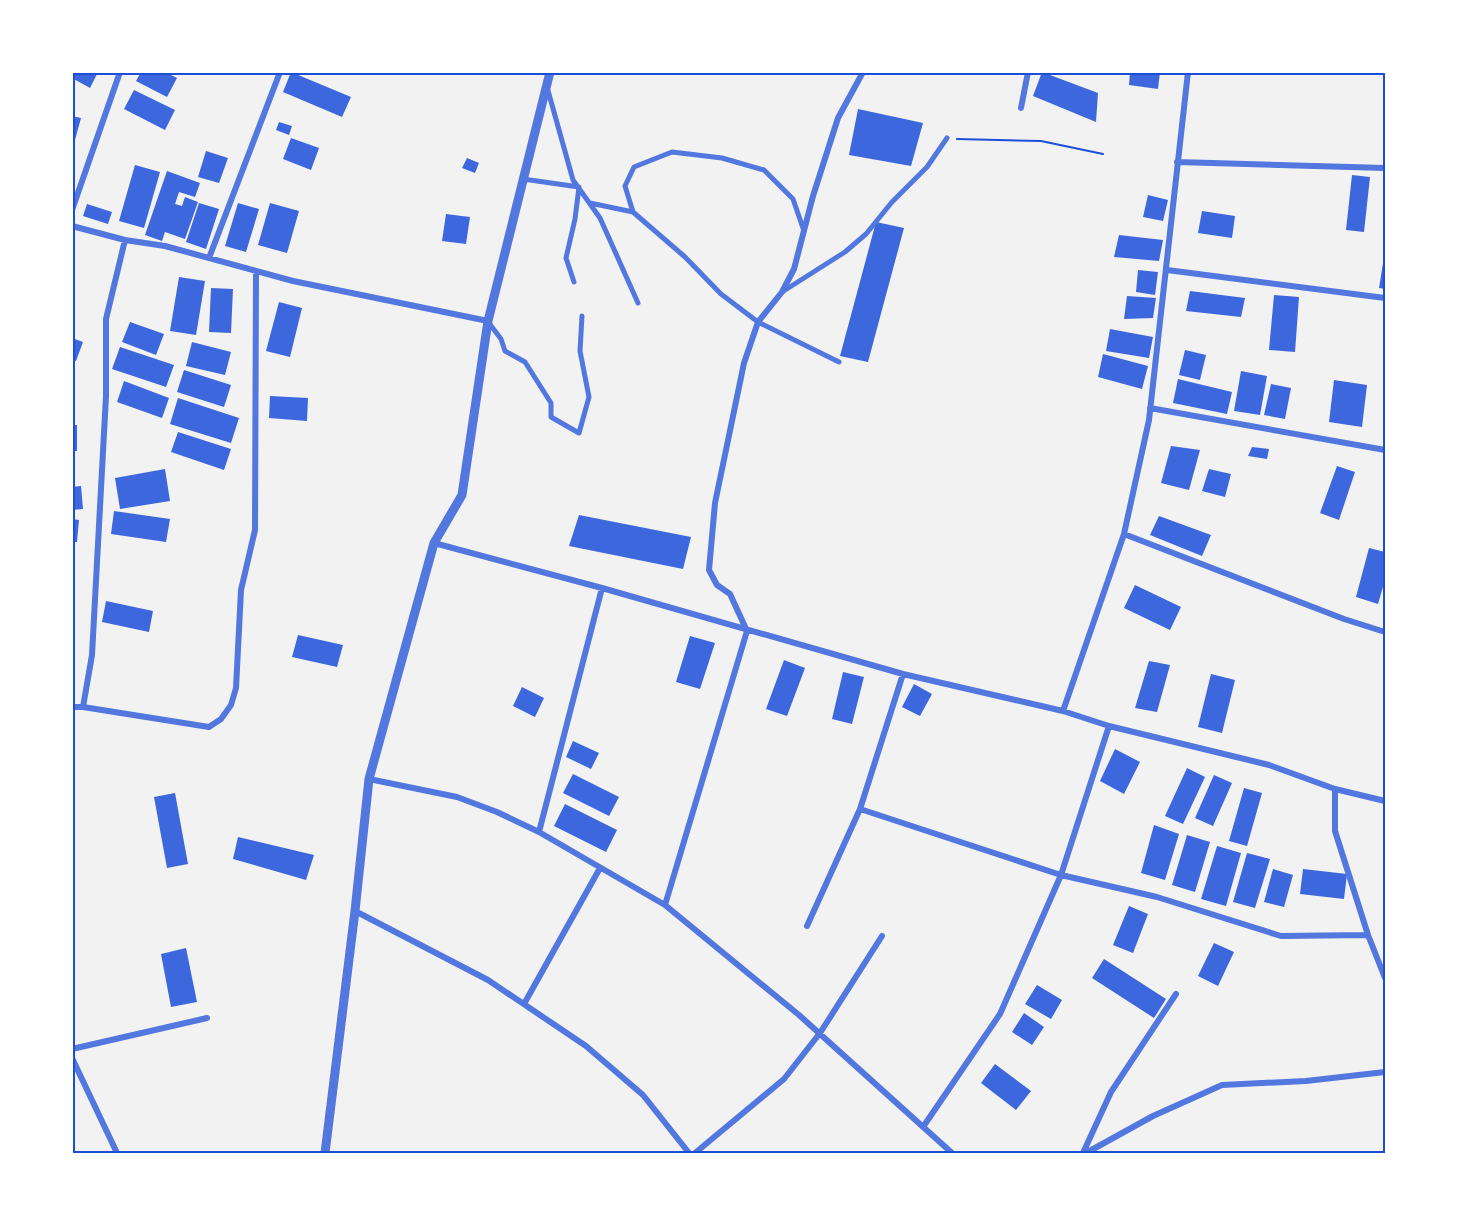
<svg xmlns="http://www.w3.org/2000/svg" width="1457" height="1225" viewBox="0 0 1457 1225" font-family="'Fira Sans Condensed',sans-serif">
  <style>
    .building { fill: #3d67dc }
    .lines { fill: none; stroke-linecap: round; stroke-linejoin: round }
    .path { stroke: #1d4ed8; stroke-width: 2 }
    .pedestrian { stroke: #5277de; stroke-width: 5 }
    .minor { stroke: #5277de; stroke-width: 6 }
    .tertiary { stroke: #5277de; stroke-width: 9 }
    .neatline { fill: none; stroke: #1d4ed8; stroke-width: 2 }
  </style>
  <rect width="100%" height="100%" fill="#f2f2f2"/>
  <path class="building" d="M72 72H98L90 88 72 78Z
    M141 72H165L177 78 167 97 136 81Z
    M291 72 351 97 342 117 283 92Z
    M1042 72 1098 93 1096 122 1033 96Z
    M1130 72H1160L1158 89 1129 85Z
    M134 90 175 110 165 130 124 109Z
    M858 109 923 123 911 166 849 155Z
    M72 116 81 118 75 140H72Z
    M279 122 292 126 289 135 276 130Z
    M291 138 319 148 311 170 283 159Z
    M206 151 228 158 219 183 198 177Z
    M467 158 479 163 475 173 462 168Z
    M135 165 160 172 144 228 119 221Z
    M167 171 200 183 195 197 179 192 175 204 182 206 185 197 198 202 185 239 165 232 162 241 145 235Z
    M1352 175 1370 177 1364 232 1346 230Z
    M1148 195 1168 200 1163 221 1143 217Z
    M199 203 219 209 206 249 186 242Z
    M238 203 259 209 246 252 225 246Z
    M270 203 299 211 287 253 258 245Z
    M87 204 112 212 108 224 83 216Z
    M1202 211 1235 216 1232 238 1198 233Z
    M446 214 470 217 466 244 442 241Z
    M876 222 904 228 868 362 840 356Z
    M1119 235 1163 240 1159 261 1114 257Z
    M1384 257H1385V289L1379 288Z
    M1138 270 1158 272 1155 295 1136 292Z
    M179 277 205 281 196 335 170 331Z
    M211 288 233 289 231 333 209 332Z
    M1190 291 1245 298 1241 317 1186 311Z
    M1274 295 1299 297 1295 352 1269 350Z
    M1127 296 1156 298 1153 318 1124 319Z
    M279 302 302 308 290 357 266 351Z
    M130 322 164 334 156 355 122 342Z
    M1110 329 1153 337 1149 358 1106 351Z
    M72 338 83 342 76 361 72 360Z
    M192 342 231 352 225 375 186 366Z
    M120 347 174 365 166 387 112 369Z
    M1185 350 1206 355 1200 380 1179 375Z
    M1103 354 1148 366 1142 389 1098 377Z
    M184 370 231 385 224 407 177 392Z
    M1241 371 1267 376 1260 415 1234 411Z
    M1178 379 1232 392 1227 414 1173 403Z
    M1334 380 1367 385 1362 427 1329 422Z
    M124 381 169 398 162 418 117 402Z
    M1271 384 1291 388 1285 419 1264 415Z
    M270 396 308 398 307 421 269 418Z
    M178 398 239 418 231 443 170 424Z
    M72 425H77V451H72Z
    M178 432 231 449 224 470 171 452Z
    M1171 446 1200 450 1189 490 1161 483Z
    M1252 447 1269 449 1267 459 1248 456Z
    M1337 466 1355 472 1339 520 1320 513Z
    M165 469 170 501 120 509 115 478Z
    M1209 469 1231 474 1225 497 1202 491Z
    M81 486 83 509 72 510V487Z
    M114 511 170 519 166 542 111 534Z
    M579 515 691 537 683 569 569 546Z
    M1159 516 1211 535 1202 556 1150 535Z
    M72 519 79 520 77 542H72Z
    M1369 548 1385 552V580L1378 604 1356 597Z
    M1135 585 1181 607 1170 630 1124 608Z
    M106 601 153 611 149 632 102 622Z
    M298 635 343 645 337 667 292 657Z
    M690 636 715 643 700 689 676 682Z
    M784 660 805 668 787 716 766 709Z
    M1149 661 1170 665 1157 712 1135 708Z
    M843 672 864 677 852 724 832 719Z
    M1211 674 1235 680 1222 733 1198 727Z
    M914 684 932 694 920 716 902 707Z
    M522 687 544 698 535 717 513 706Z
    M573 741 599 753 591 769 566 757Z
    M1115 749 1140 762 1124 794 1100 781Z
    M1187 768 1205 777 1183 824 1165 816Z
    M573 774 619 797 609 816 563 793Z
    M1214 775 1232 783 1213 826 1195 818Z
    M1244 788 1262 793 1247 846 1229 841Z
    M175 793 188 864 167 868 154 797Z
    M565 804 617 830 606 852 554 826Z
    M1154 825 1179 834 1165 880 1141 873Z
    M1187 835 1210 842 1195 892 1172 885Z
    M238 837 314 855 306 880 233 859Z
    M1217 846 1241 853 1226 906 1201 899Z
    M1247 853 1270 859 1255 908 1233 902Z
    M1273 869 1293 875 1284 907 1264 902Z
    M1303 869 1347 874 1344 899 1300 894Z
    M1129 906 1148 914 1133 953 1113 945Z
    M1214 943 1234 952 1218 986 1198 976Z
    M186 948 197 1002 171 1007 161 954Z
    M1104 959 1166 999 1154 1018 1092 978Z
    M1037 985 1062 1000 1051 1019 1025 1004Z
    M1024 1013 1044 1027 1032 1045 1012 1032Z
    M995 1064 1031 1091 1016 1110 981 1083Z"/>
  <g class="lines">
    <path class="path" d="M957 139 1041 141 1103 154"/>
    <path class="pedestrian" d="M547 87 573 180 600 218 638 303
      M523 179 579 187 575 219 566 258 574 282
      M590 203 633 212 625 186 634 167 672 152 722 158 764 170 793 199 804 231
      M633 212 685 257 721 294 758 322 839 362
      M782 292 845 252 866 234 892 202 927 167 947 138
      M489 323 501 339 505 351 525 362 551 403V417L579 433 589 397 580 351 582 316"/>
    <path class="minor" d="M1021 108 1028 72
      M1177 162 1385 168
      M72 210 120 72
      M72 226 125 240 165 246 293 281 488 321
      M209 258 280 72
      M1167 270 1385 298
      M1150 408 1385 450
      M1124 534 1344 619 1385 632
      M434 543 602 588 903 674 1063 711 1109 726 1269 765 1335 789 1385 801
      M72 707H83L209 727 221 719 231 705 236 688 241 590 255 530 256 271
      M83 707 92 655 106 396V319L125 240
      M1063 711 1124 534 1149 420 1188 72
      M369 779 457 797 497 812 539 832 665 905 799 1015 952 1153
      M1335 789V831L1368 935 1385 978
      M860 809 1061 875 1157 897 1281 936 1368 935
      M539 832 602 588
      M665 905 747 631 730 594 717 585 709 570 715 503 744 363 758 322 782 292 794 269 813 196 838 118 863 72
      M355 911 488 980 586 1046 643 1095 689 1153
      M807 926 860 809 903 674
      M524 1004 600 868
      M72 1049 207 1018
      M72 1058 117 1153
      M923 1127 1000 1014 1061 875 1109 726
      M695 1153 784 1079 820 1033 882 936
      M1083 1153 1111 1092 1176 994
      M1086 1153 1153 1116 1222 1085 1306 1081 1385 1072"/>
    <path class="tertiary" d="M325 1153 355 911 369 779 434 543 462 495 488 321 550 72"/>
  </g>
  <rect width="1457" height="1225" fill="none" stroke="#ffffff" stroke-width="147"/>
  <rect x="74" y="74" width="1310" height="1078" class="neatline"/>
</svg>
